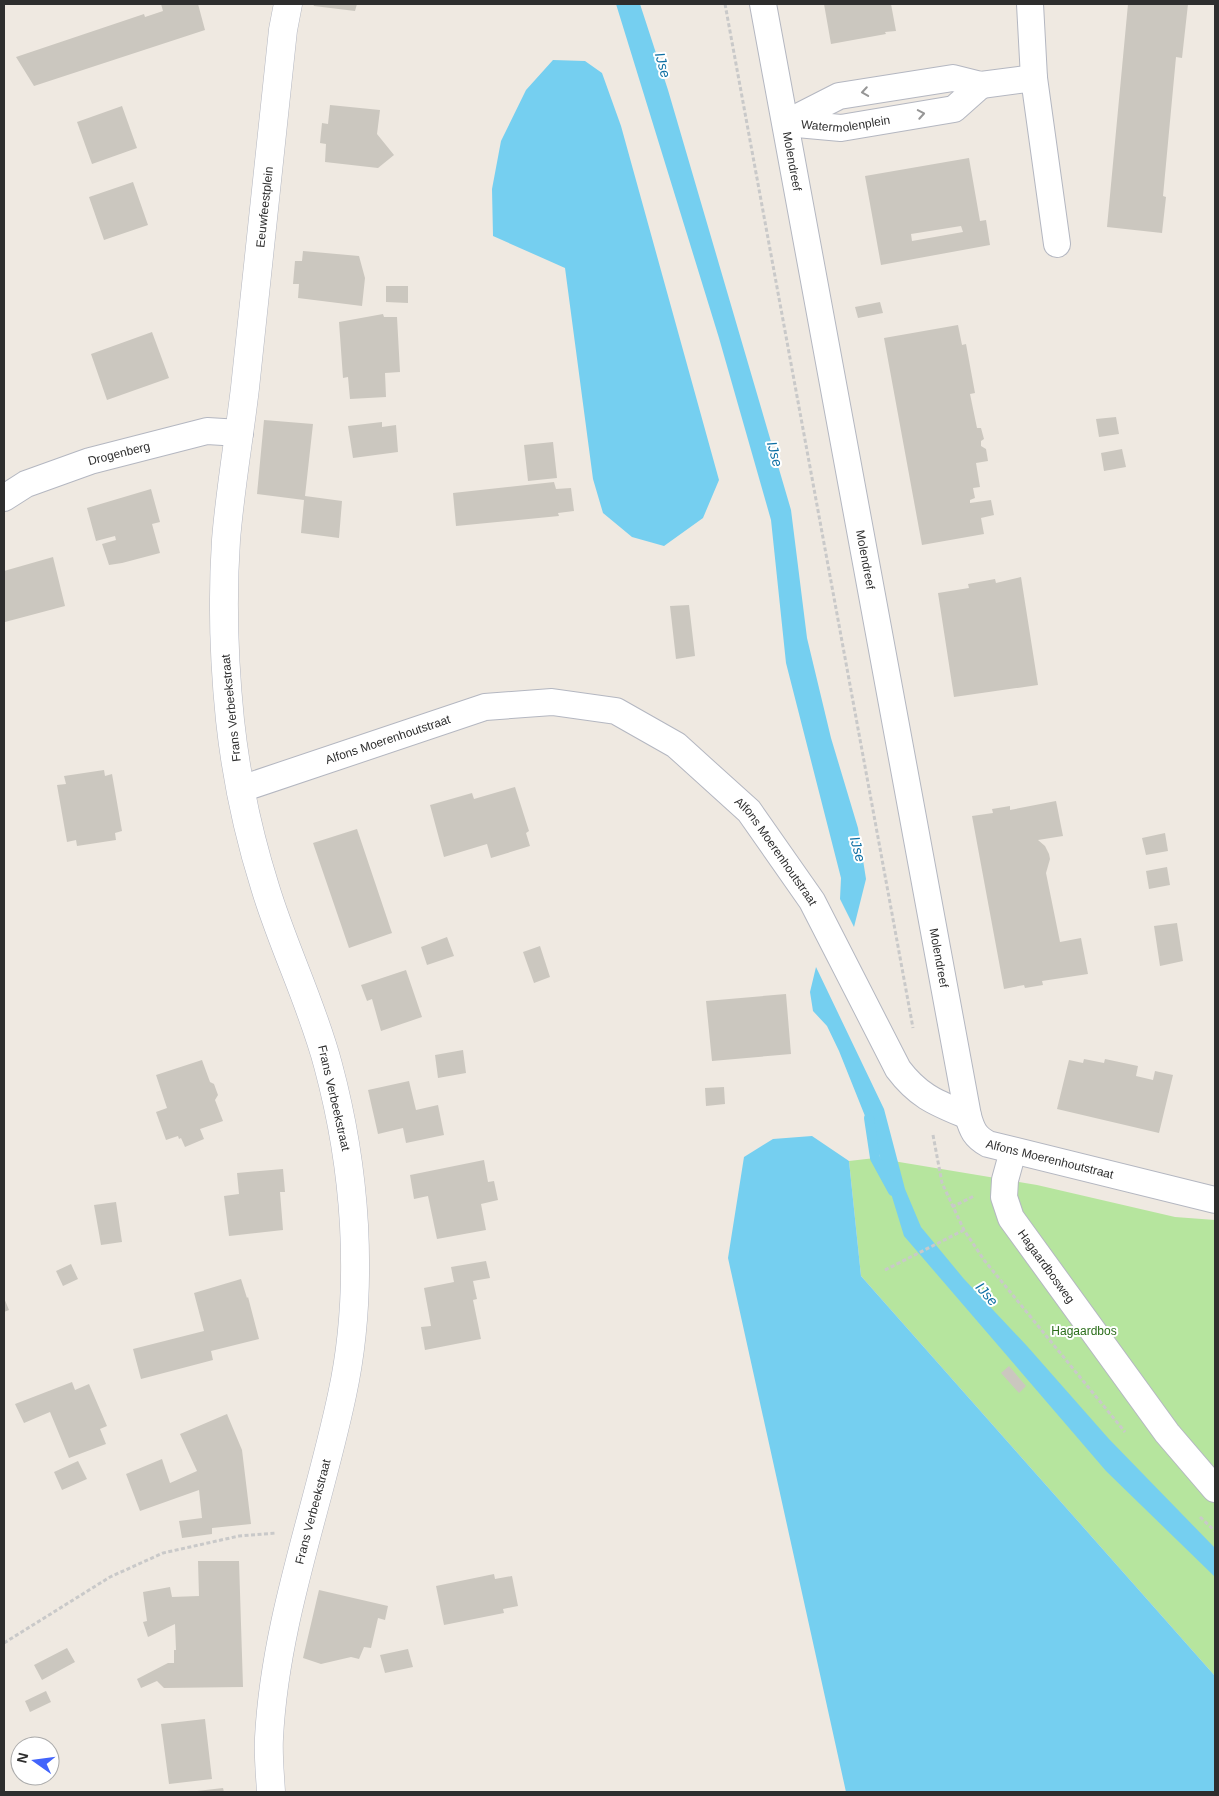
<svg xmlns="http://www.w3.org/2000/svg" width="1219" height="1796" viewBox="0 0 1219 1796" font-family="Arial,sans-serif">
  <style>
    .green { fill: #b6e59e }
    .water { fill: #75cff0 }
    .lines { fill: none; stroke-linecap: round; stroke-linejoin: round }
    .stream { stroke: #75cff0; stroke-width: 10 }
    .building { fill: #cbc7bf; fill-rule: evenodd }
    .minor-casing { stroke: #b4b7c1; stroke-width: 28 }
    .secondary-casing { stroke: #b4b7c1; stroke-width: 29 }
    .path { stroke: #c9c9c9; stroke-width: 3; stroke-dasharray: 4 2.5; stroke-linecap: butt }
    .minor { stroke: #fff; stroke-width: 26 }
    .secondary { stroke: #fff; stroke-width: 28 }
    .oneway { stroke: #969696 }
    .labels { text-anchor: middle; stroke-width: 4; stroke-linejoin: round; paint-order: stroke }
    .street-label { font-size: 12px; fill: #2e2e2e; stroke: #fff }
    .park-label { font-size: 12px; fill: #2c6e1b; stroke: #fff }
    .water-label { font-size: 14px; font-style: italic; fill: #0d6fa3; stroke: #fff }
  </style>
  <rect width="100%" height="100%" fill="#efe9e1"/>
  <path class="green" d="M875 1158 1037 1185 1175 1217 1215 1220V1676L861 1276 849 1161Z"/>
  <path class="water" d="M616 4H640L668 90 791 510 807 638 831 738 858 828 866 879 854 927 840 899 841 878 786 663 771 520 719 338Z
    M553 60 585 61 602 73 621 126 719 480 703 518 664 546 632 537 603 513 593 479 565 268 493 236 492 189 501 141 526 90Z
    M816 967 884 1109 905 1189 921 1227 964 1279 1027 1346 1109 1439 1215 1548V1577L1106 1471 904 1236 875 1141 839 1051 827 1026 813 1011 810 992Z
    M812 1136 849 1161 861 1276 1215 1676V1792H846L728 1258 744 1157 773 1139Z"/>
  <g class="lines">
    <path class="stream" d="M869 1118 875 1158 893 1191"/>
  </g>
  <path class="building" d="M161 4H198L205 30 34 86 16 57 144 14 145 17 163 11Z
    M313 4H357L355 11 314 6Z
    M824 4H891L896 31 885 32 886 34 831 44Z
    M1128 4H1188L1182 58 1176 57 1163 196 1166 197 1162 233 1107 227Z
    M330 105 380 110 377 134 394 155 378 168 325 162 326 144 320 143 322 123 328 124Z
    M122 106 137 148 92 164 77 122Z
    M969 158 980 221 986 220 990 245 881 265 865 176ZM961 226 963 232 912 241 911 234Z
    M133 182 148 225 104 240 89 197Z
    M303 251 359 256 365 278 362 306 298 298 299 284H293L295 261H302Z
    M386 286H408V303L386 302Z
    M880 302 883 313 858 318 855 307Z
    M383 314 384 317H397L400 372 385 373 386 397 350 399 348 377 343 378 339 322Z
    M958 325 962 345 966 344 975 393 970 394 977 428H981L984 439 981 441V446L986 449 988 461 976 463 980 487 973 488 975 498 970 500V503L991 500 994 515 981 518 984 534 922 545 884 338Z
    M152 332 169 378 107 400 91 354Z
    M1116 417 1119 434 1099 437 1096 419Z
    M264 420 313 424 305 496 342 501 339 538 301 533 304 500 257 494Z
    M382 422V427L396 425 398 452 353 458 348 426Z
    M553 442 557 478 528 481 524 445Z
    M1122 449 1126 467 1104 471 1101 453Z
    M554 482 556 489 571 488 574 511 558 513 559 516 456 526 453 493Z
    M151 489 160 522 152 524 160 553 122 563 109 565 102 544 116 540 115 536 96 541 87 508Z
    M53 557 65 606 5 622 4 571Z
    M1021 577 1038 685 954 697 938 593 969 588 968 584 995 579 996 583Z
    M689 605 695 656 676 659 670 606Z
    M104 770 105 776 112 774 122 831 115 833 116 840 77 846 76 840 67 842 57 785 66 784 64 776Z
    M515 787 529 831 526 833 530 846 491 858 487 844 444 857 430 805 472 793 474 799Z
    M1056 801 1063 836 1038 840 1045 846 1049 854 1050 859 1046 873 1060 942 1081 938 1088 974 1042 981 1043 985 1025 988 1024 985 1004 989 972 816 993 813 992 809 1010 806V810Z
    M357 829 392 933 349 948 313 843Z
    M1165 833 1168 851 1146 855 1142 838Z
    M1167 867 1170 885 1149 889 1146 871Z
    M1177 923 1183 961 1160 966 1154 926Z
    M447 937 454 956 427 965 421 947Z
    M540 946 550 977 534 983 523 952Z
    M406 970 422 1017 381 1031 372 999 367 1001 361 985Z
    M786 994 791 1054 712 1061 706 1001Z
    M463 1050 466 1073 438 1078 435 1055Z
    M1084 1059 1104 1063 1105 1059 1138 1066 1136 1076 1153 1080 1155 1071 1173 1075 1159 1133 1057 1109 1069 1060 1083 1063Z
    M202 1060 210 1082 214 1084 218 1095 215 1100 223 1121 200 1129 204 1139 185 1147 181 1138 179 1139 178 1136 166 1140 156 1112 167 1108 156 1075Z
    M409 1081 416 1110 438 1105 444 1135 406 1143 403 1128 378 1134 368 1090Z
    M724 1087 725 1104 706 1106 705 1088Z
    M484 1160 488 1182 494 1181 498 1200 481 1204 486 1230 437 1239 428 1196 414 1199 410 1175Z
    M283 1169 285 1192H280L283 1230 229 1236 224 1196 239 1194 237 1173Z
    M116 1202 122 1242 101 1245 94 1205Z
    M486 1261 490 1278 473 1281 477 1299 473 1300 481 1339 425 1350 421 1327 431 1326 424 1288 454 1282 451 1267Z
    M71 1264 78 1279 63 1286 56 1271Z
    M241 1279 247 1298 248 1297 259 1339 211 1351 213 1360 141 1379 133 1349 204 1331 194 1293Z
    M4 1298 9 1310 4 1312Z
    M1009 1366 1026 1386 1019 1393 1001 1373Z
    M72 1382 75 1390 89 1384 107 1426 100 1429 106 1444 69 1458 50 1412 24 1423 15 1404Z
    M227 1414 242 1450 251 1524 212 1528V1534L182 1538 179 1521 202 1518 199 1490 140 1511 126 1474 162 1459 170 1483 197 1471 180 1434Z
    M78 1461 87 1479 62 1490 54 1472Z
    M198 1561H239L243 1687 164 1688 157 1681 141 1688 137 1679 168 1663H174V1650H176L175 1624 148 1637 143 1622 147 1621 143 1592 170 1587 172 1597 199 1596Z
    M494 1574 495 1579 512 1576 518 1606 503 1609 504 1613 444 1625 436 1586Z
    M319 1590 388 1606 385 1620 378 1618 371 1648 364 1647 359 1659 351 1657 321 1664 303 1658Z
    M67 1648 75 1662 42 1680 34 1665Z
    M408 1649 413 1667 385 1673 380 1655Z
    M46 1691 51 1702 30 1712 25 1701Z
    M205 1719 212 1779 169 1784 161 1724Z
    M223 1788 224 1792H197V1791Z"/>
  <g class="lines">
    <g class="minor-casing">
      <g id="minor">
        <path id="s1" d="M763 4 968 1116C972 1130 975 1137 988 1144L1215 1200"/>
        <path d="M1030 4 1034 78"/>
        <path d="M786 123 839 96 953 78 981 85 1034 78 1057 244"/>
        <path id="s2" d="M786 123 841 128 954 109 981 85"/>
        <path id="s3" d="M4 498 26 484 90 461 207 431 240 433"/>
        <path id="s4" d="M241 789 485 707 552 702 616 711 676 745 749 811 812 901 898 1069C919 1097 937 1103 968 1116"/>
        <path id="s5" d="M1013 1151 1005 1180 1004 1197 1011 1218 1167 1433 1215 1489"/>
      </g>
    </g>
    <g class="secondary-casing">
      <g id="secondary">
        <path id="s6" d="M271 1792C270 1774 268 1756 269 1738 275 1621 318 1509 342 1395 354 1340 357 1282 354 1225 351 1172 342 1117 328 1065 312 1004 283 947 265 887 248 833 236 776 230 720 224 661 222 600 226 540 230 490 239 439 245 388 258 269 271 150 283 30L288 4"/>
      </g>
    </g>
    <path class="path" d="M725 4 913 1028
      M933 1135 942 1183 964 1230 984 1260 1125 1432
      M952 1207 974 1196
      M885 1270 964 1230
      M1200 1517 1215 1531
      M4 1643 110 1577 163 1553 239 1536 276 1533"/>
    <use href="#minor" class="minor"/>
    <use href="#secondary" class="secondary"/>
  </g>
  <defs><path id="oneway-chevron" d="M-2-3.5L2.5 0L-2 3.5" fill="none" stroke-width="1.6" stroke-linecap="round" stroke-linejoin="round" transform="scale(1.25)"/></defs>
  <g class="oneway">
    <use href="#oneway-chevron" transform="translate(865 92) rotate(171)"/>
    <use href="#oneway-chevron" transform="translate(921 114) rotate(-10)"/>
  </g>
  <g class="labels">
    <g class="street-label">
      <text dy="4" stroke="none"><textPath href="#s2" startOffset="60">Watermolenplein</textPath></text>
      <text dy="4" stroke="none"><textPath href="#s1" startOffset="160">Molendreef</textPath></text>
      <text dy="4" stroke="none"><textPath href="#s6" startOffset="1614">Eeuwfeestplein</textPath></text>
      <text dy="4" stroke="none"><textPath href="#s3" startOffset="124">Drogenberg</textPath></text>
      <text dy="4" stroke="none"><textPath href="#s1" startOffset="565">Molendreef</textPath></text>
      <text transform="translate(231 708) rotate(-96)" y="4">Frans Verbeekstraat</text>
      <text dy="4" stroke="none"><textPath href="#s4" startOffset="155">Alfons Moerenhoutstraat</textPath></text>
      <text dy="4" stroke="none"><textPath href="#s4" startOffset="605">Alfons Moerenhoutstraat</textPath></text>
      <text dy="4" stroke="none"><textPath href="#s1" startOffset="970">Molendreef</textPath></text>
      <text transform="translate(334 1098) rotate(77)" y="4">Frans Verbeekstraat</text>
      <text dy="4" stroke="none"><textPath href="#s1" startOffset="1230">Alfons Moerenhoutstraat</textPath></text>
      <text dy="4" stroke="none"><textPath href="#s5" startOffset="129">Hagaardbosweg</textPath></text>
      <text dy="4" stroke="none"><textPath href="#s6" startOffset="285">Frans Verbeekstraat</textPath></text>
    </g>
    <g class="park-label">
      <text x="1084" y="1335">Hagaardbos</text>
    </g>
    <g class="water-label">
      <text transform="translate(663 65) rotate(74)" y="5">IJse</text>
      <text transform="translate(775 454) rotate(74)" y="5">IJse</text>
      <text transform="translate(858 849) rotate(75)" y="5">IJse</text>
      <text transform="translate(987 1294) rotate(49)" y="5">IJse</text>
    </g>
  </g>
  <rect width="1219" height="1796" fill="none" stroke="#2e2e2e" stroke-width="10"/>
  <g transform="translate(35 1761) rotate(284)"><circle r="24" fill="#ffffff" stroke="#ababab"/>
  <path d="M0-4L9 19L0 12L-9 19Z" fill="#4264fb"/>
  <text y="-8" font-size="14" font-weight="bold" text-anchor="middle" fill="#2e2e2e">N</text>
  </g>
</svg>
